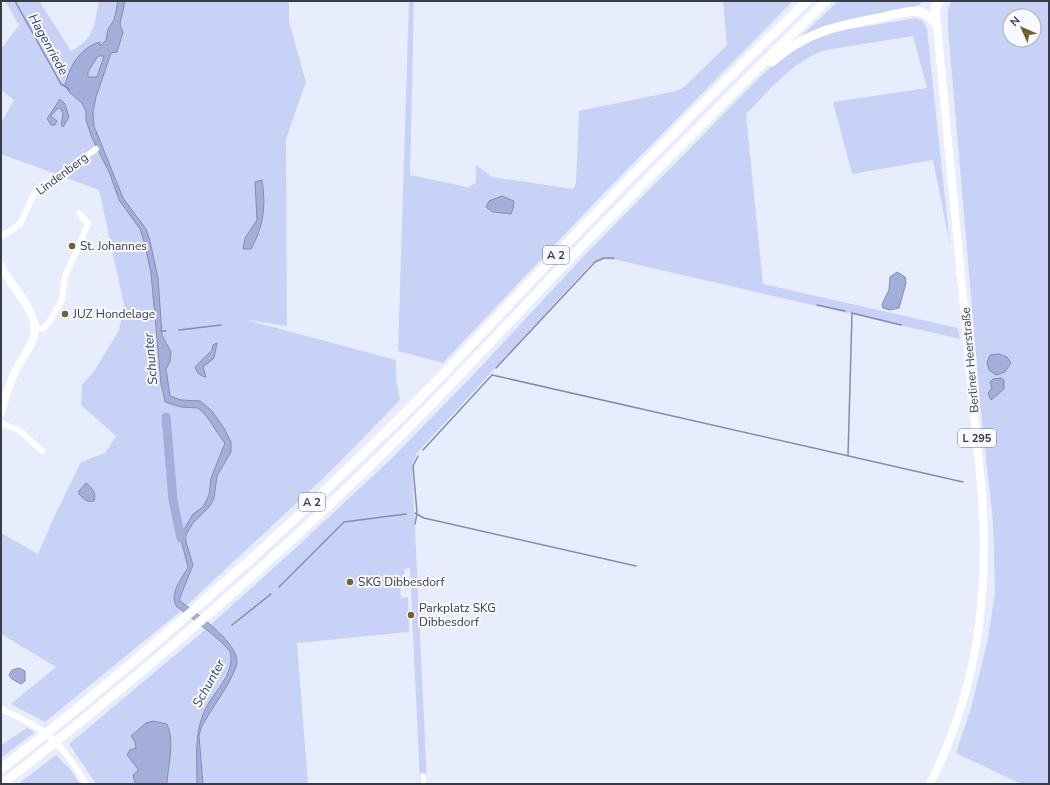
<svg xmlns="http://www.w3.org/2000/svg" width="1050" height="785" viewBox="0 0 1050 785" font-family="'Nunito Sans',sans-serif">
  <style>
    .green { fill: #c8d2f7; fill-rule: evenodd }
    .water { fill: #a3aedb; stroke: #848cae; fill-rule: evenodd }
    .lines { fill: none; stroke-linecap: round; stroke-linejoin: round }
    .stream { stroke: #848cae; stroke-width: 1.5 }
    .river { stroke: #a3aedb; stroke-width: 9 }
    .minor { stroke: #fff; stroke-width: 6 }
    .major { stroke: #fff; stroke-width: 8 }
    .highway { stroke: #fff; stroke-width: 9 }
    .poi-dot { fill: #74602e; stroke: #f9faff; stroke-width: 1.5 }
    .labels { text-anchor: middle; stroke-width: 4; stroke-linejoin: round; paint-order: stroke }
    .shield { fill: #f9faff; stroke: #73757d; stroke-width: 1 }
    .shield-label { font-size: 11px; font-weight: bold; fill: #3a3c45 }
    .street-label { font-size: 12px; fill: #3a3c45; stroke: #f9faff }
    .poi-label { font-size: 12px; fill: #3a3c45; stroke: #f9faff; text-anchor: start }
    .water-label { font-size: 13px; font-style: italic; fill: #343c74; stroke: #f9faff }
  </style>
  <rect width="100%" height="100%" fill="#e8edfd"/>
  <path class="green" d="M5 1 40 2 71 51C95 39 94 24 99 1H289V21L306 82 286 139 287 326 247 320 396 360V379L400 400 332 470 186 606 179 600 193 565 186 542V535L193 523 210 506 214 498 217 476 231 452 224 428 211 410 200 401 181 400 170 396 166 369 170 362 168 344 162 335 159 307H153L162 393C168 397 176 406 183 407 188 408 193 406 198 408 210 414 216 433 225 443L211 478 209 495 203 507 193 514 180 536 188 568 174 593 177 607 181 611 45 722 11 704 56 667 1 634V533L38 554 56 513 81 462 105 453 116 436 81 405 82 385 95 370 119 330 124 305 99 190 1 154V123L14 100 1 90V49L19 25Z
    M409 1H414L410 175 468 187 476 183V165L492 177 573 189 576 183 579 111 676 91 683 88 727 45 723 1H793L603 194 443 363 398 351Z
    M838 1H924L917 6 846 21 797 40Z
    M951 1H1049V784H1021L956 753 971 708 988 639 995 592 993 522 981 412 948 29V10ZM1010 16H1034V40H1010Z
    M916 18 923 21 927 29 950 245 933 160 852 174 833 102 927 88 913 36 826 50C794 60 769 91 746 114L763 284 958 328 960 339 617 260 602 259 590 265 417 453 412 465 427 784H420L410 568 404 569 405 583 400 584 401 598 408 597 409 632 297 643 308 784H203L199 736 201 728 232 675 235 652 218 631 209 626 300 544 392 458 474 374 581 259 762 75 787 53 826 33Z
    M205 630 218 638 229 650 231 665 204 712 197 736V784H96L69 744Z
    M27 728 35 732 1 758V745Z
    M56 755 70 769 80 784H18Z"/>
  <path class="water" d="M118 1H125L120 24 123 32 117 52 111 53 96 97 93 112 94 126 123 198 146 229 150 241 158 278 162 335 171 352 170 362 166 369 170 396 181 400 200 401 211 410 224 428 231 442V452L217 476 214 498 210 506 193 523 186 535V542L193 565 179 600C194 612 245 646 236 667 228 688 212 707 201 728L199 736 203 784H197C197 759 194 735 204 712 212 693 236 673 230 652 227 644 186 614 177 607 168 594 182 579 188 567L180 536 193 514 203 507 209 495 211 478 225 443C215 432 211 418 198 408L181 407 165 402 161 384 151 273 144 241 140 229 119 200 110 174 92 138 86 120V111L82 103 69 92 65 85C70 65 80 48 100 42V46L106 40 108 29 114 20ZM98 56H104L97 77H88V72Z
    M60 99 65 104 69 117 63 127 61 125 63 114 61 109 58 108 51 116 57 121 55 125H51L47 119Z
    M262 180C266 206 264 225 251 249H243L245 238 257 220 255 182Z
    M502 196 514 201 513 209 511 214 493 212 486 207 489 201Z
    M897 272 905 277 906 283 899 308 890 310 883 308 882 304 889 290 890 277Z
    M217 343 214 358 203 367 206 377C200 376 197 373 195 367L212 350 213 345Z
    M999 354 1007 357 1011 363 1005 372 996 375 989 370 987 363 990 355Z
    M1001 378 1004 380V389L991 400 988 393 992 388 990 382 993 379Z
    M86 483C92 488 97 493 94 501 88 503 83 499 79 494V491Z
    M19 668 25 671V681L21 684 12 679 9 675 12 670Z
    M153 721 167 724C175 742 168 764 167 784H135L133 775 137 772 138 769 127 755 130 750 136 748 135 742 131 736 146 723Z"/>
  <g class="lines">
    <path class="stream" d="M15 1 61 84 69 89
      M817 305 845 311
      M179 330 221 325
      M160 331H166
      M496 368 595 262 604 258H614
      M423 450 492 375 963 482
      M848 456 852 313 901 325
      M415 513 424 518 636 566
      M415 524 417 513 413 466 418 456
      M279 587 344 522 406 514
      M232 625 271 594"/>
    <path class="river" d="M166 417 173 500 181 538"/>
    <path class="minor" d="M1 237 20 224 35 192 96 149
      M35 328 43 329 50 321 62 300 65 276 81 241 88 223 79 213
      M1 423 19 430 42 451
      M1 708C15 717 31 722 44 732 62 745 75 765 86 784
      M423 776 424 784"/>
    <path class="major" d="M1 266C9 283 26 300 32 316 42 339 24 352 15 372 8 385 5 399 1 413
      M930 784C977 689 989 600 982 495L935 6"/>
    <path class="highway" d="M935 11 939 1
      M772 62C805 32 836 26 879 18 892 15 905 11 918 11L927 15 937 25
      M1 769C140 661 271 545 396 422 456 363 512 300 570 240 648 159 726 79 807 1
      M2 784C123 690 238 592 349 486 429 410 503 328 580 248 661 165 743 82 826 1"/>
  </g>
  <g class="poi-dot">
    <circle cx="72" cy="246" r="4"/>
    <circle cx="65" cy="314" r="4"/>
    <circle cx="350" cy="582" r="4"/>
    <circle cx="411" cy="615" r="4"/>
  </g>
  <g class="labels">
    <g class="shield">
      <rect x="543" y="246" width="26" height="18" rx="3"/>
      <rect x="958" y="429" width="38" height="18" rx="3"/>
      <rect x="299" y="493" width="26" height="18" rx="3"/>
    </g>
    <g class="shield-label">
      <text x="556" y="259">A 2</text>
      <text x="977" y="442">L 295</text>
      <text x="312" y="506">A 2</text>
    </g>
    <g class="street-label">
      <text transform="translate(62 174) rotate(-37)" y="4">Lindenberg</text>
      <text transform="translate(970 360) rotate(-95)" y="4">Berliner Heerstraße</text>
    </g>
    <g class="poi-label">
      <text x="80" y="250">St. Johannes</text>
      <text x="73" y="318">JUZ Hondelage</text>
      <text x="358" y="586">SKG Dibbesdorf</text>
      <text x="419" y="612">Parkplatz SKG<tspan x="419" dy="14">Dibbesdorf</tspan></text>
    </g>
    <g class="water-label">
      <text transform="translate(49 44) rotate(61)" y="5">Hagenriede</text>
      <text transform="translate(150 359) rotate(-95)" y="5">Schunter</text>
      <text transform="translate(208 683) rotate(-61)" y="5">Schunter</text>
    </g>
  </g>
  <rect width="1050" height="785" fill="none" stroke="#3a3c45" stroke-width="4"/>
  <g transform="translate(1022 28) rotate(315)"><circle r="19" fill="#f9faff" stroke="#adaeb5"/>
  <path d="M0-3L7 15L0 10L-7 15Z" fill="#74602e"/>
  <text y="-6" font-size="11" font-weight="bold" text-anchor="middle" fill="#3a3c45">N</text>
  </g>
</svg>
